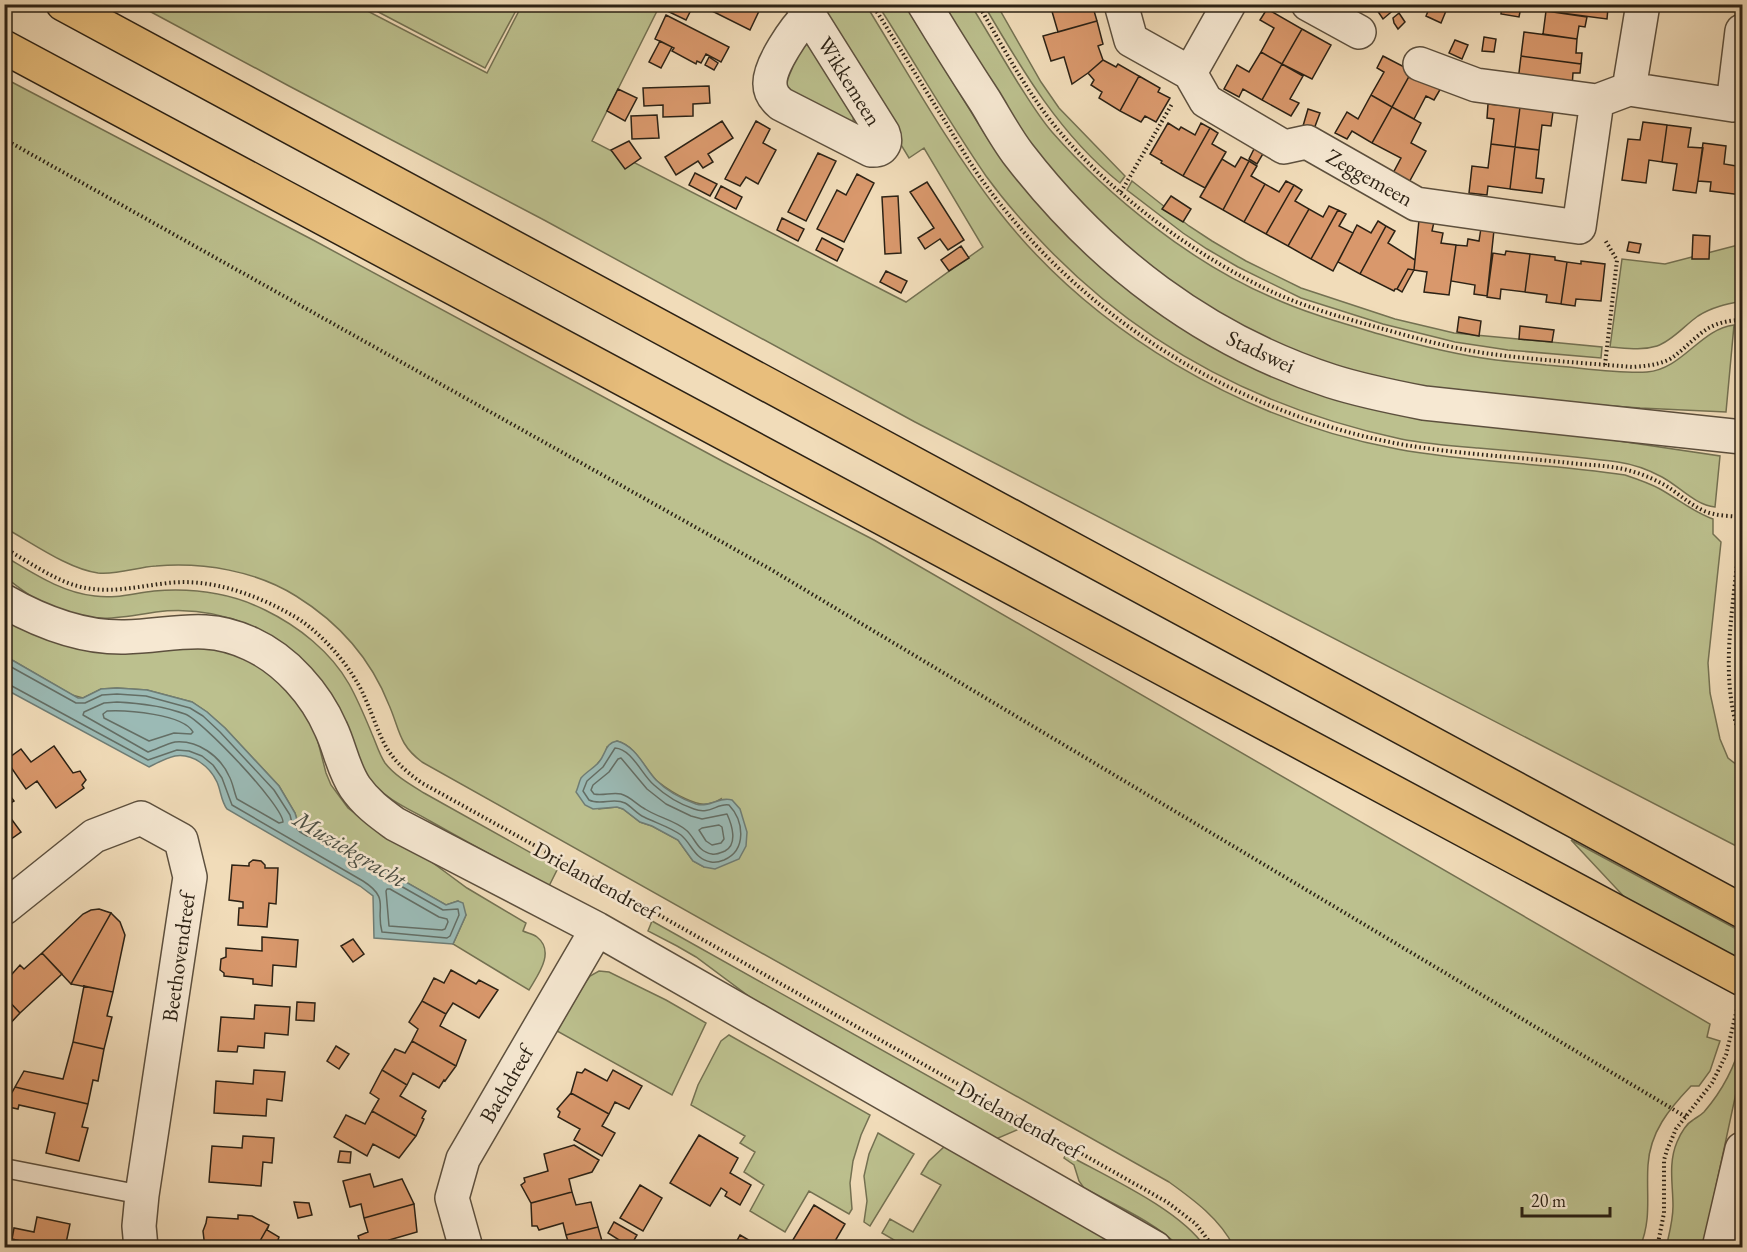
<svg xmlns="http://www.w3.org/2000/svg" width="1747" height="1252" viewBox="0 0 1747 1252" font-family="'EB Garamond',serif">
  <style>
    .green { fill: #bcc08e; stroke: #747152; stroke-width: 1.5; fill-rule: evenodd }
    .water { fill: #9bbab5; stroke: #6f7d75; stroke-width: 1.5 }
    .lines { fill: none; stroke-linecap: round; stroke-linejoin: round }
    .shore { stroke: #646e65; stroke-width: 1.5 }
    .building { fill: #d9986c; stroke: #2c2215; stroke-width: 1.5 }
    .service-casing { stroke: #5d503e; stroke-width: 21 }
    .minor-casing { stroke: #5d503e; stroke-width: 36 }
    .tertiary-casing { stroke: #5d503e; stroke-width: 36 }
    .motorway-casing { stroke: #2c2215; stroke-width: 36 }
    .path { stroke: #2c2215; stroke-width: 4; stroke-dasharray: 1.5 3; stroke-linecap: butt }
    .service { stroke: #f6e8d2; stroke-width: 18 }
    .minor { stroke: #f6e8d2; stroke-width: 33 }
    .tertiary { stroke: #f6e8d2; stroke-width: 33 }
    .motorway { stroke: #e8be7c; stroke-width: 33 }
    .labels { text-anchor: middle; stroke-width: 5; stroke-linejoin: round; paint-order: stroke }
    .street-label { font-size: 22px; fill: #2c2215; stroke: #f6e8d2 }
    .water-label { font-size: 24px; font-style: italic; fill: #4d5045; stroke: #f6e8d2 }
  </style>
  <rect width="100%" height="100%" fill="#f1dcb9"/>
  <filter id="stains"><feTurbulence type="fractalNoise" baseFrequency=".00333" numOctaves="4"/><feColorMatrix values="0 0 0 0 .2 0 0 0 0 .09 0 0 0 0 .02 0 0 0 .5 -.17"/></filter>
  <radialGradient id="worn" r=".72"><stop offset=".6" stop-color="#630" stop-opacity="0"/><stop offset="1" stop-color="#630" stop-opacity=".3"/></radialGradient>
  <path class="green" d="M138 5H356L487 73 522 5H660L592 141 906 302 983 247 924 148 909 158 816 5H866C908 73 948 145 997 209 1092 332 1245 421 1397 449 1472 463 1549 463 1625 475 1637 479 1649 483 1660 489 1678 499 1693 512 1713 519V534L1721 542 1708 663 1710 693 1720 739 1728 758 1742 769V849L915 422 544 220 289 86Z
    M365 5H519L485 68Z
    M878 5H905L988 139 1029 193 1055 222 1083 250 1188 330 1599 438 1720 456 1715 507C1695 505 1679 486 1662 477 1649 470 1632 464 1618 462 1572 456 1525 452 1478 448 1453 446 1426 444 1401 439 1260 409 1138 345 1039 239 1020 219 1002 198 986 176 948 121 914 61 878 5Z
    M941 5H971C987 31 1002 57 1018 83 1029 100 1039 117 1052 132 1109 197 1192 263 1271 297 1306 313 1342 323 1379 334 1417 345 1457 355 1496 360 1513 362 1529 363 1546 365 1577 367 1617 374 1647 372 1683 369 1700 329 1734 325L1726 412 1640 408 1518 399 1386 382 1290 351 1203 306 1130 253 1038 157Z
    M984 5H997L1041 82 1059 108 1125 176 1120 183C1060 135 1022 70 984 5Z
    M807 44 818 49 854 109 853 122 847 126 792 96 785 83 799 50Z
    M4 78 313 240 724 462 874 540 1710 1024 1707 1037 1720 1041 1710 1071 1699 1086H1691C1669 1109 1650 1132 1648 1165 1646 1194 1652 1219 1640 1247H1234C1220 1219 1194 1200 1169 1182L422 762C398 744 400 730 389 705 371 659 338 622 296 596 256 571 204 562 156 566 137 567 118 575 98 573 68 569 31 542 5 528ZM617 741C636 746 644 768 657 781 666 788 675 794 686 799 699 805 708 807 721 799L704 867 693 861 678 840 652 826 640 822 623 809 617 807 599 809 598 763 605 755 607 747Z
    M1132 181 1189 226 1212 241 1246 261 1301 288 1395 319 1454 333 1602 347 1601 358 1508 350 1455 342 1383 324 1301 298 1238 267 1207 249 1183 233 1127 190Z
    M1742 244V301C1727 304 1712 307 1698 316 1685 325 1672 341 1657 346 1641 351 1625 348 1610 347L1622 259 1665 264Z
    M4 556C33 573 62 593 95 596 116 599 134 593 154 591 191 588 231 593 265 610 298 626 331 652 349 684 358 700 365 717 372 734 376 743 379 754 385 763 395 776 411 785 424 793L558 868 549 886C509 865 469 843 430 821 409 809 386 799 370 781 358 767 355 748 348 731 330 684 297 645 249 625 220 613 188 608 156 612 122 617 96 623 62 612 41 605 22 590 5 577Z
    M1742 595V716C1734 675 1739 636 1742 595Z
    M5 617 48 640 79 649 103 651 174 641 241 655 279 680 308 717 317 738 326 773 331 785 348 808 361 818 429 860 467 888 526 923 523 931C527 933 533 934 537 937 556 952 537 976 529 990L453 944 466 915 458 901 446 905 330 839 324 834 306 829 297 820 295 813 279 786 225 728 207 712 192 702 147 690 117 688 101 689 83 698 72 695 5 656Z
    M1571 840 1742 932V963L1629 902Z
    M652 921 1019 1127 1017 1130 996 1139 758 1003 696 957 677 946 648 931Z
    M599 971 609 972 666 1000 706 1023 672 1095 557 1031 585 983 590 976Z
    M729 1035 870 1115 861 1135 853 1161 850 1183 852 1209 849 1214 809 1191 785 1232 750 1211 764 1185 744 1172 755 1152 740 1143 745 1136 691 1105 698 1085 721 1041Z
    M1742 1039V1065L1703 1247 1666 1248C1669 1234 1673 1221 1673 1206 1673 1185 1668 1163 1677 1142 1680 1135 1686 1124 1693 1120 1697 1117 1700 1116 1704 1112 1723 1090 1735 1067 1742 1039Z
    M878 1133 914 1154 870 1226 864 1222 867 1201 864 1176 869 1154Z
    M945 1146 1126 1247H906L882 1233 890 1219 913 1232 941 1185 921 1174 929 1161Z
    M1066 1154C1107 1177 1179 1209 1205 1247H1179C1157 1223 1113 1204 1084 1188L1079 1181 1074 1165 1064 1158Z"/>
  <path class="water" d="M5 656 78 698H83L101 689 117 688 147 690 192 702 207 712 225 728 279 786 295 813 297 820 304 828 309 831 324 834 330 839 446 905 458 901 463 903 466 915 453 944 374 938 373 896 360 886 227 809C221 801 221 791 217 782 210 767 193 753 175 756 166 758 157 763 149 767L5 689Z
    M617 741C636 746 644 767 656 780 666 790 682 799 696 804 710 808 719 796 732 800L740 809 747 832 746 846 739 859 715 869 704 867 693 861 678 840 652 826 640 822 623 809 617 807 593 809 585 805 576 792C578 788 579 782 581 778 586 772 594 768 599 762 606 754 605 743 617 741Z"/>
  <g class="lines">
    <path class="shore" d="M4 663 76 703H85L102 695 117 694 146 696 190 708 203 716 220 732 274 790 290 815 292 823 300 832 307 836 321 839 327 844 443 910 458 909 459 915 450 936 447 938 382 932C375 907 391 899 363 881L232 805 222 778 213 765 202 756 189 751 177 750 148 760 10 685 4 684
      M117 702C140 703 163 706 185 714 203 721 283 806 283 822L279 823 237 799C234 792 233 783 229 776 220 756 198 740 175 742 166 744 157 749 148 752L83 715 84 712 104 703Z
      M107 711C127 710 183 714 193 732L191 734 174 733 149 741 104 718 103 714Z
      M615 748C632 749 642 775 654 785 665 795 679 804 694 809 710 815 717 803 729 805 744 821 747 850 724 860 719 862 716 863 711 862 694 859 692 844 681 835 670 827 656 823 644 817 637 814 632 807 625 803 613 797 601 806 589 800L583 791 587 781 603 767Z
      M621 758 647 789 666 804 691 816 702 819 727 814C732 825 738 844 725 851 720 853 716 855 712 854 697 852 695 837 686 830 674 820 657 817 645 809 636 804 631 797 621 794 612 792 603 796 594 794L591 790 593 785 609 772 618 759Z
      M719 825 722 827 724 839 721 843 712 845 706 841 699 830 702 828Z
      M387 889H390L439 917 447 919 448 922 445 929 442 930 389 926 386 891Z"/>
  </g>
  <path class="building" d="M662 4H694L686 20 661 8Z
    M698 4H751L760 9 750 30Z
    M1058 4H1092L1097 21 1058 32 1051 8 1059 6Z
    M1379 4H1393L1396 8 1383 19 1377 10 1381 6Z
    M1431 4 1446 11 1441 23 1426 16Z
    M1502 4 1521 7 1519 17 1501 14Z
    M1547 4H1602V7L1608 8 1607 19 1546 11Z
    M1267 9 1302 29 1282 64 1261 52 1274 28 1260 20Z
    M1546 11 1587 17 1585 27 1579 26 1577 39 1543 34Z
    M1399 13 1405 22 1398 29 1394 23 1393 18Z
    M666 15 729 47 721 62 706 54 701 63 697 61 696 64 672 51 674 48 655 39Z
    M1097 21 1103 44 1098 46 1103 60 1088 73 1072 84 1064 57 1051 61 1043 36Z
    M1302 29 1331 45 1312 79 1282 64Z
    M1524 32 1577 39 1576 53H1582L1581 64 1521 56Z
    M1484 37 1496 39 1494 52 1482 51Z
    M1455 40 1468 45 1462 59 1449 53Z
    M660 41 672 47 661 68 649 62Z
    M1261 52 1282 64 1262 100 1243 89 1239 97 1224 89 1237 65 1249 72Z
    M1383 56 1412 71 1392 107 1371 95 1384 72 1377 68Z
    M1521 56 1581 64 1580 73H1573L1572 87 1518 81Z
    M709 57 718 63 714 70 705 65Z
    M1103 60 1116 67 1118 64 1139 76 1120 111 1099 98 1102 92 1091 85 1094 80 1088 73Z
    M1282 64 1303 76 1290 99 1299 103 1291 116 1262 100Z
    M1412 71 1441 88 1434 100 1426 96 1414 119 1392 107Z
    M1139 76 1160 88 1158 92 1170 98 1156 122 1145 116 1141 122 1120 111Z
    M709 86 710 103 693 104V116L663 117V105L644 106 643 88Z
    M618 89 637 98 625 121 607 111Z
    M1371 95 1392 107 1372 143 1352 131 1347 139 1335 133 1347 112 1358 119Z
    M1488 104 1520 107 1515 147 1491 144 1494 119 1487 118Z
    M1392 107 1421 123 1411 143 1426 151 1407 186 1391 177 1401 158 1372 143Z
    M1520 107 1553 112 1551 126 1542 125 1539 150 1515 147Z
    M1308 109 1320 113 1314 129 1303 126Z
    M657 115 659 138 632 139 631 116Z
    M722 121 733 138 708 154 713 162 703 168 698 161 676 175 665 157Z
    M756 121 770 129 763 143 776 150 758 184 746 177 740 186 725 179Z
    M1643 122 1667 125 1662 162 1649 160 1646 183 1622 180 1628 139 1640 140Z
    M1168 123 1179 130 1181 127 1195 135 1201 123 1210 128 1183 176 1161 163 1162 161 1150 154Z
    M1667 125 1691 128 1688 147 1703 148 1696 193 1673 190 1677 164 1662 162Z
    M1210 128 1218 133 1212 144 1226 152 1205 188 1183 176Z
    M629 141 641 158 625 169 611 150Z
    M1703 143 1726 146 1724 164 1742 167V195L1710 191 1711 182 1698 181Z
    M1491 144 1515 147 1510 189 1488 186 1487 195 1469 193 1472 166 1488 168Z
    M1255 147 1264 152 1257 164 1249 159Z
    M1515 147 1539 150 1536 178 1544 179 1542 193 1510 189Z
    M818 153 836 161 806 221 788 212Z
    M1241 157 1249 161 1223 210 1200 197 1222 159 1235 167Z
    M1249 161 1257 166 1251 176 1265 184 1244 222 1223 210Z
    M695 173 717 184 710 196 689 185Z
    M857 174 874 183 844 242 817 229 837 190 846 195Z
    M1286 181 1294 185 1266 234 1244 222 1265 184 1279 192Z
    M927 182 964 240 948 250 940 239 925 249 918 238 934 228 910 192Z
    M1294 185 1302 190 1295 201 1309 209 1288 246 1266 234Z
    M721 186 742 197 736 209 715 198Z
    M898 196 901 253 885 254 882 197Z
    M1171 196 1191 209 1183 222 1162 209Z
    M1329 206 1338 210 1311 259 1288 246 1309 209 1323 217Z
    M1338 210 1346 214 1339 226 1353 233 1333 271 1311 259Z
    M782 218 804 229 798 241 777 230Z
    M1419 220 1434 222 1432 231 1443 233 1441 243 1456 245 1449 295 1424 292 1427 272 1414 270 1402 292 1397 289 1408 269 1414 270Z
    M1378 221 1386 226 1360 274 1338 262 1357 225 1371 233Z
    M1386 226 1395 231 1388 243 1415 260 1414 270 1408 269 1397 289H1395L1394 291 1360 274Z
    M1481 228 1494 230 1487 296 1474 294 1475 285 1451 281 1456 245 1467 246 1468 239 1479 241Z
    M1693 235 1710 236 1709 259H1692Z
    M822 238 843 249 837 261 816 250Z
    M1629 242 1641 244 1639 253 1627 251Z
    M961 246 969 258 949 271 941 260Z
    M1506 251 1530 254 1525 292 1501 289 1500 299 1487 297 1493 253 1505 255Z
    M1530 254 1555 257V260L1567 262 1561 304 1546 302 1547 295 1525 292Z
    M1581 261 1605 264 1601 301 1576 299 1575 306 1561 304 1567 262 1581 264Z
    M886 271 907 281 901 293 880 282Z
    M1459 317 1481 321 1479 336 1457 332Z
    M1520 326 1554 330 1552 342 1519 339Z
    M54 746 73 773 80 771 86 780 82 785 84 788 56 808 37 781 26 789 6 760 21 749 31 762Z
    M4 788 14 801 4 807Z
    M4 809 21 832 4 844Z
    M253 860 261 861 265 865V868H278L276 904 269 903 267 927 238 925 239 908H243V902L229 900 232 865 249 866V863Z
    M99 909 111 913 71 984 42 953 83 914 91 910Z
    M111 913 120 922 125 935 113 992 71 984Z
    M262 937 298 940 296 967 273 965 272 986 253 984V979L224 976V973L220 970 221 959 226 957V948L262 951Z
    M353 939 364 954 353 962 341 946Z
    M42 953 62 974 20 1013 4 996V983L20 965 24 969Z
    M451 970 476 984 479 980 498 990 479 1018 453 1003 446 1014 422 1001 434 978 444 983Z
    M84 986 113 992 107 1016 112 1017 104 1049 73 1042Z
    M4 996 20 1013 4 1030Z
    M422 1001 446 1014 440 1026 466 1040 456 1066 412 1041 418 1029 409 1022Z
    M297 1002 315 1003 314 1021 296 1020Z
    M255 1005 290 1007 288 1035 265 1033 264 1048 238 1046 237 1052 218 1051 221 1017 254 1019Z
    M412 1041 456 1066 445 1081 444 1080 439 1088 413 1073 407 1085 382 1070 395 1049 405 1053Z
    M73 1042 104 1049 98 1081 93 1080 88 1104 15 1087 24 1071 63 1079Z
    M336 1046 349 1054 339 1069 327 1061Z
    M585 1069 607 1081 613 1070 642 1086 629 1109 615 1102 609 1114 571 1093 577 1072 582 1073Z
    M254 1070 285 1072 282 1101 267 1099 266 1116 214 1113 216 1081 253 1084Z
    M382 1070 407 1085 400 1096 426 1111 422 1118 424 1119 416 1136 372 1111 379 1099 370 1093Z
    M15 1087 88 1104 82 1127 88 1128 79 1161 46 1153 55 1113 19 1105 18 1109 4 1106Z
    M571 1093 609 1114 602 1126 615 1133 602 1156 574 1140 580 1129 558 1117 560 1112 557 1109Z
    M372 1111 416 1136 399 1158 373 1144 367 1156 334 1137 346 1115 365 1124Z
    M699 1135 738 1158 730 1173 751 1185 740 1205 725 1196 727 1192 721 1188 710 1206 670 1183Z
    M243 1136 274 1138 272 1163 263 1162 261 1186 209 1182 212 1146 242 1148Z
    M574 1145 599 1160 592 1172 569 1179 572 1192 531 1203 521 1185 525 1182 524 1178 548 1171 544 1154Z
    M340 1151 351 1152 350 1163 338 1162Z
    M370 1174 374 1187 402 1179 414 1204 364 1218 361 1204 350 1207 343 1181Z
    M640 1185 662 1198 643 1231 620 1218Z
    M572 1192 576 1205 591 1202 598 1227 566 1235 563 1223 539 1230 537 1226H532L531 1203Z
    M294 1202 309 1203 312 1215 298 1218Z
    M414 1204 417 1232 389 1240 391 1248H356L361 1246 358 1236 368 1232 364 1218Z
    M814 1205 845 1224 831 1248H788Z
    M238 1215 252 1216 269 1225 256 1248H205L203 1231 206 1223 207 1217 238 1219Z
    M37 1217 70 1224 65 1248H52L12 1239 14 1228 34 1232Z
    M614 1222 637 1235 630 1247 608 1233Z
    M269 1225 267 1230 279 1237 278 1240 290 1248H256Z
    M598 1227 604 1248H570L566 1235Z
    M740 1235 759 1246 758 1248H733Z
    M878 1241 889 1248H874Z
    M31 1243 52 1248H30Z"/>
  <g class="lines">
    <g class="service-casing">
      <path id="service" d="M4 1168 142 1195"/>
    </g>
    <g class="minor-casing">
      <path id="minor" d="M802 4 883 133C887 143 883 151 871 150L781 104C775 99 770 93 770 84 769 66 795 28 808 16
        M1121 4 1131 40 1190 73 1206 101 1284 147 1307 142 1416 204 1579 227 1597 101
        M1308 4 1359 32
        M1420 64 1476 85 1597 101 1629 89 1733 105 1742 31
        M1190 73 1229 4
        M1629 89 1643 4
        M4 601C41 622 82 638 125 637 172 636 205 622 251 644 286 660 316 694 331 729 340 748 343 769 355 787 366 803 380 813 395 824L597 929 1155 1248
        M4 908 94 836 141 818 181 840 190 877 142 1195 139 1226 141 1248
        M466 1248 452 1198 463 1159 597 929"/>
    </g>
    <g class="tertiary-casing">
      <path id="tertiary" d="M924 4C944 37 964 69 985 101 996 119 1006 138 1019 155 1100 260 1205 340 1331 381 1362 391 1393 397 1424 403L1742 437
        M1719 1248 1742 1149"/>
    </g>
    <g class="motorway-casing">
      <path id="motorway" d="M63 4 1742 911
        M4 47 1742 979"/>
    </g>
    <path class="path" d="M872 4C896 42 919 80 943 118 954 136 965 155 977 173 1077 316 1234 414 1405 445 1459 454 1515 457 1570 463 1586 465 1602 465 1618 468 1635 471 1653 478 1668 487 1682 496 1697 511 1714 514 1722 516 1732 516 1740 517
      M978 4C1003 47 1027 93 1059 131 1114 197 1201 260 1279 295 1314 310 1351 320 1387 330 1419 339 1451 348 1484 353 1533 360 1584 363 1633 367 1646 366 1658 365 1670 359 1681 352 1689 343 1699 335 1711 324 1727 320 1742 320
      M4 139 770 569 1686 1117
      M1121 192 1172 104
      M1605 365 1617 260 1605 240
      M1738 468C1737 485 1741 501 1740 518 1739 592 1714 670 1742 742
      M4 548C30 562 57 583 86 588 114 593 140 586 168 583 209 578 255 594 290 614 319 629 352 667 365 698 383 739 382 755 422 783L613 889 1167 1202 1196 1224 1214 1248
      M1657 1248 1664 1213V1160L1667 1150 1676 1129 1712 1083 1726 1055 1737 1009"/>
    <use href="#service" class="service"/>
    <use href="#minor" class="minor"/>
    <use href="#tertiary" class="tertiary"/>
    <use href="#motorway" class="motorway"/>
  </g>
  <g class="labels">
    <g class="street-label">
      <text transform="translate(850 81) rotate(58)" y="8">Wikkemeen</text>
      <text transform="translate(1370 177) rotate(29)" y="8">Zeggemeen</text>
      <text transform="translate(1261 351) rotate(25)" y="8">Stadswei</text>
      <text transform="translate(596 880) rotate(29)" y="8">Drielandendreef</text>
      <text transform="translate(178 957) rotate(-82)" y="8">Beethovendreef</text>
      <text transform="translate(506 1084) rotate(-60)" y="8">Bachdreef</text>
      <text transform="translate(1020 1119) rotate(29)" y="8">Drielandendreef</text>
    </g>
    <g class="water-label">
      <text transform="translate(350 849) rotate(31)" y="8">Muziekgracht</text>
    </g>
  </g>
  <rect width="1747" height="1252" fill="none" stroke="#f1dcb9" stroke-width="24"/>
  <rect x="6" y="6" width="1735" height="1240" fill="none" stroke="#2c2215" stroke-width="3"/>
  <rect x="12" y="12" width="1723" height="1228" fill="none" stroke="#2c2215" stroke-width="1.5"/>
  <path d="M1522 1207v9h88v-9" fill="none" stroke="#2c2215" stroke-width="3"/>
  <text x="1531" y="1207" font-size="18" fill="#2c2215" stroke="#f6e8d2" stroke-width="4.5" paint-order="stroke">20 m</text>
  <rect width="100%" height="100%" filter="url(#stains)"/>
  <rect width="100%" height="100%" fill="url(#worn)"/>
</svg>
